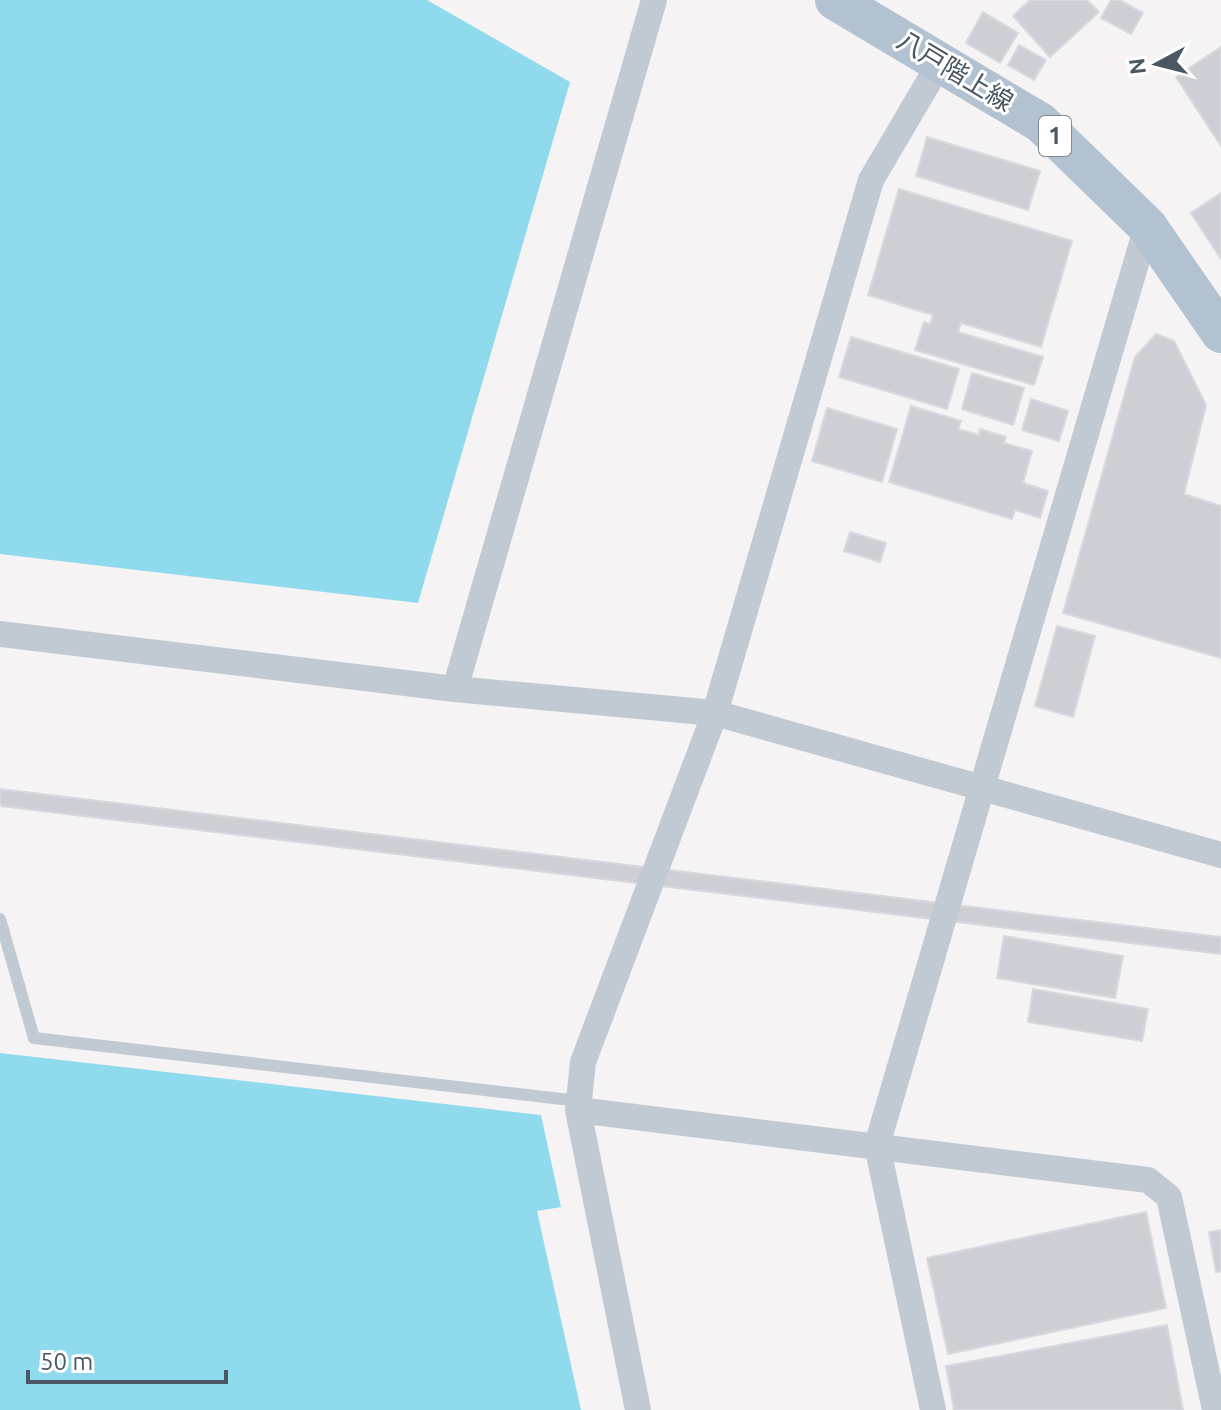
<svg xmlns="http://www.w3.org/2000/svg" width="1221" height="1410" viewBox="0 0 1221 1410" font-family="Ubuntu,'Noto Sans JP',sans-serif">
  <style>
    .water { fill: #90daee }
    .building { fill: #cdcfd5; stroke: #d7d9de; stroke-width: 2 }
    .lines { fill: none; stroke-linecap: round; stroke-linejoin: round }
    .lane { stroke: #c1cad2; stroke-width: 12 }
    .street { stroke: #c1cad2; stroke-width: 26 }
    .primary { stroke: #b3c2d1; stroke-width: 40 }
    .labels { text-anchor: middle; stroke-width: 6; stroke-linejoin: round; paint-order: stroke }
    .shield { fill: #fff; stroke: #808990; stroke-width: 2 }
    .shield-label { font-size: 24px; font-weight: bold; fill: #4a5661 }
    .street-label { font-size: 26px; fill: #4a5661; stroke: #fff }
  </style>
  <rect width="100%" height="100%" fill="#f5f3f3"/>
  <path class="water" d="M0 0H427L570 82 418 603 0 554Z
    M0 1053 541 1115 561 1207 537 1211 581 1410H0Z"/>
  <path class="building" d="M1030 0H1087L1099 12 1050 57 1013 16Z
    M1111 0H1120L1143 13 1131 34 1101 18Z
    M983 12 1018 33 1000 63 966 43Z
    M1019 45 1046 60 1034 80 1008 65Z
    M1221 47V146L1176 77Z
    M927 137 1040 171 1028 210 916 176Z
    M899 189 1072 241 1041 347 961 323 958 332 1043 357 1034 385 915 350 924 322 930 324 933 315 868 295Z
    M1221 193V259L1191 213Z
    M1156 334 1174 341 1206 405 1184 494 1221 506V658L1063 613 1135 357Z
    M851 337 959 369 947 409 839 377Z
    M972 373 1024 388 1013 425 962 409Z
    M1031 399 1068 411 1059 441 1022 430Z
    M911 406 961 421 958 429 979 435 980 429 1006 437 1004 443 1032 451 1023 483 1048 491 1040 518 1015 510 1012 519 889 482Z
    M827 408 897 429 882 482 812 461Z
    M850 532 886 543 880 562 844 551Z
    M1057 626 1095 636 1073 717 1035 706Z
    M0 789 1221 937V954L0 806Z
    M1004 936 1123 956 1115 998 997 978Z
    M1033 989 1148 1009 1142 1041 1028 1022Z
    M1146 1212 1166 1308 948 1354 927 1258Z
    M1221 1230V1271L1216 1272 1209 1232Z
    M1167 1325 1183 1410H954L946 1366Z"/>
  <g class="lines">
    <path class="lane" d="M0 919 34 1038 579 1101"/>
    <path class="street" d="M0 634 455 689 715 713 1221 855
      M455 689 654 0
      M578 1110 1148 1180 1169 1197 1215 1410
      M638 1410 578 1110 583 1062 715 713 871 180 941 61
      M933 1410 877 1145 1147 226"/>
    <path class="primary" d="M835 0 1041 123 1147 226 1221 333"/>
  </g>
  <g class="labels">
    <rect class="shield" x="1039" y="116" width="32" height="40" rx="6"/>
    <g class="shield-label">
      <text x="1055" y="144">1</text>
    </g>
    <g class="street-label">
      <text transform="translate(955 71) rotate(31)" y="9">八戸階上線</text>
    </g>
  </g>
  <g transform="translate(1157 64) rotate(263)" stroke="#ffffff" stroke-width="6" paint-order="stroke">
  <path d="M0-6L14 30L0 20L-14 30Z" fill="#4a5661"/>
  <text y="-12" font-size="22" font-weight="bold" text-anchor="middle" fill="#4a5661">N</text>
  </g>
  <path d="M28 1370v12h198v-12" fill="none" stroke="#4a5661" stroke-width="4"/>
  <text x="40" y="1370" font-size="24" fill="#4a5661" stroke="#ffffff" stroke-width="6" paint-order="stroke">50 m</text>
</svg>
